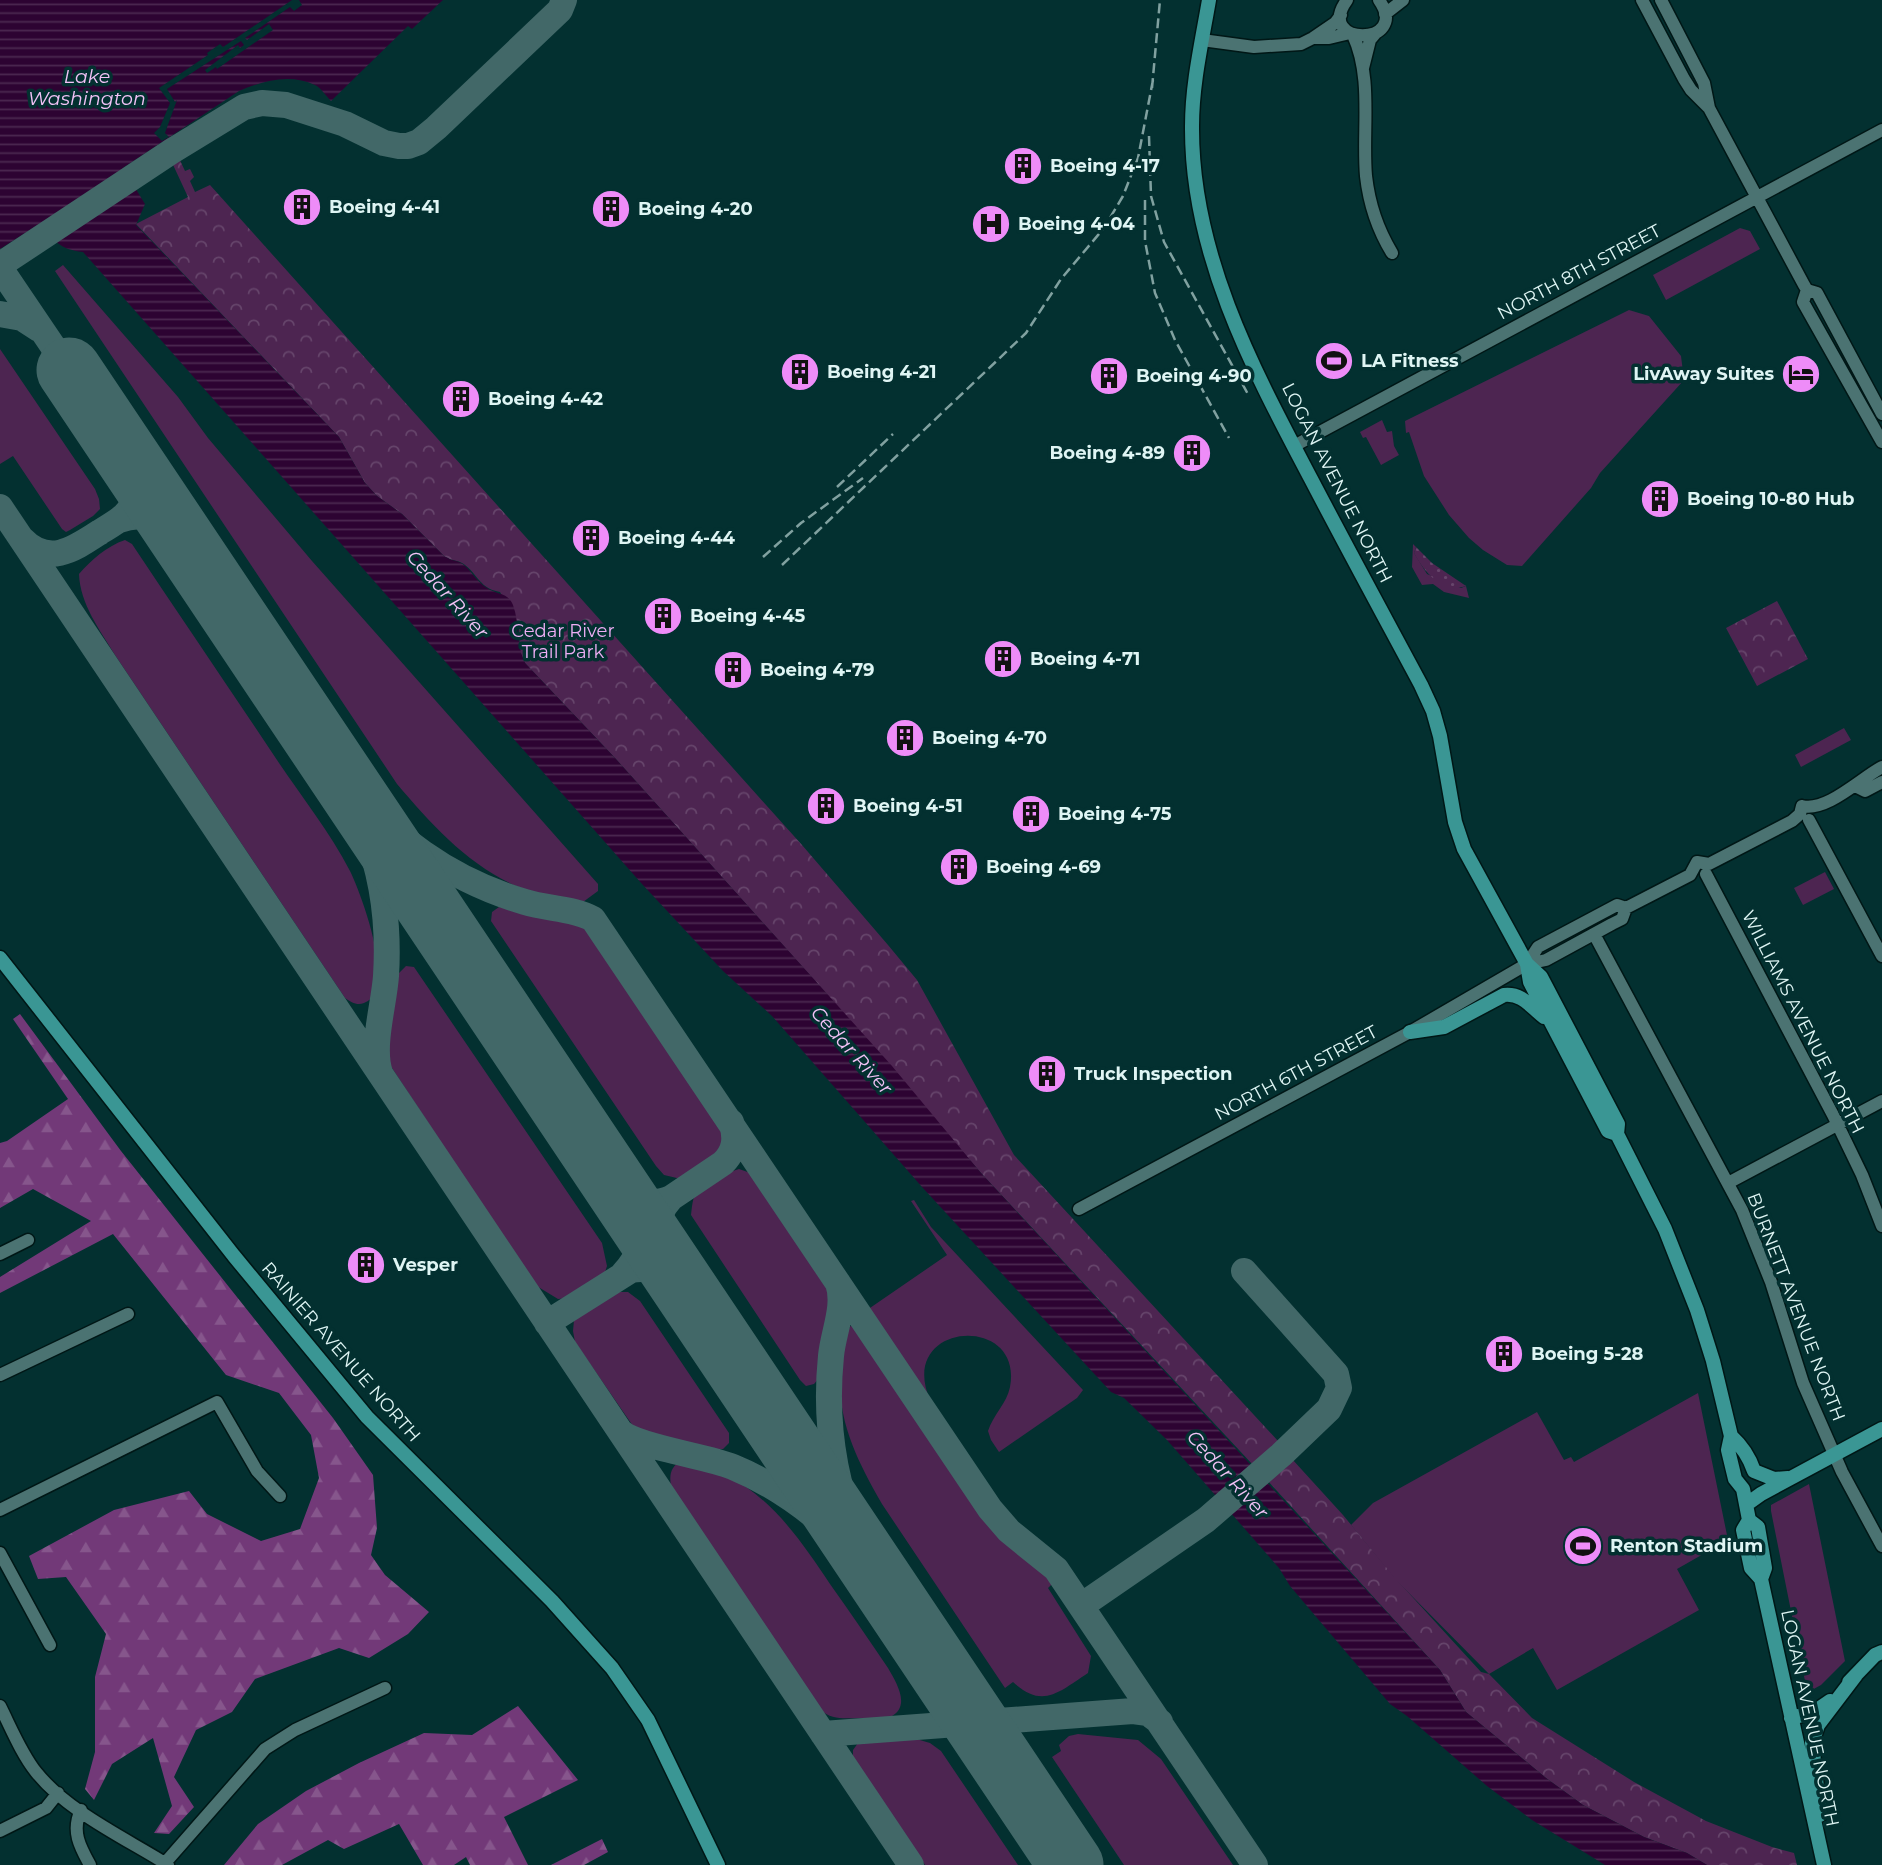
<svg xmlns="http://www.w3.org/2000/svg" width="1882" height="1865" viewBox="0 0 1882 1865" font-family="Montserrat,sans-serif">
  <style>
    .grass { fill: #4d2551 }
    .forest { fill: url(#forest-firs) }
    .park { fill: url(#park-crowns) }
    .garden { fill: url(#garden-dots) }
    .water { fill: url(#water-rules) }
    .pier { fill: #033030 }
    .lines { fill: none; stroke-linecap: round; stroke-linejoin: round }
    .taxiway { stroke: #426868; stroke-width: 26 }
    .runway { stroke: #426868; stroke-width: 65 }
    .minor-casing { stroke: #001716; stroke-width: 15 }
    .major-casing { stroke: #001716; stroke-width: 17 }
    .minor { stroke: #4b7372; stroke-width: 12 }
    .major { stroke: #3a9694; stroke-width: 14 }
    .rail { stroke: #81a1a0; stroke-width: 2.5; stroke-dasharray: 10 5; stroke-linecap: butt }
    .labels { text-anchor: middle; stroke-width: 7; stroke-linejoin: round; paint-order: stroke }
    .poi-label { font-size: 18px; font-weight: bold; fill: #dff5f4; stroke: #033030; text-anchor: start }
    .street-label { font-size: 18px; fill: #dff5f4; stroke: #033030 }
    .park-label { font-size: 18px; fill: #eeaef5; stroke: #033030 }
    .water-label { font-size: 19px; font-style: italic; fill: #f3c2f7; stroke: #033030 }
  </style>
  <defs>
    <pattern id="forest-firs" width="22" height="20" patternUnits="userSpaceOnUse" patternTransform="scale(1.75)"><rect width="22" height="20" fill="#723978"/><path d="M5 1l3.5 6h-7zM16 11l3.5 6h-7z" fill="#86568c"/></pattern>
    <pattern id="park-crowns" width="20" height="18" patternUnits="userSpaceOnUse" patternTransform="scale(1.75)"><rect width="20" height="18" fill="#4d2551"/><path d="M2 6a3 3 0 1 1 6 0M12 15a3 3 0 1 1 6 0" fill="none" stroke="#66456b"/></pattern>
    <pattern id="garden-dots" width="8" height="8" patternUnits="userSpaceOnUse" patternTransform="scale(1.75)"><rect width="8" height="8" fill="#4d2551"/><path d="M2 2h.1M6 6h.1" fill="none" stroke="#66456b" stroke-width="1.8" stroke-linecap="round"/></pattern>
    <pattern id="water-rules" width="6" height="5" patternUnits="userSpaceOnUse" patternTransform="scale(1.75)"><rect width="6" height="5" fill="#2d0332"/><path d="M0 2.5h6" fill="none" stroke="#4b2850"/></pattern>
  </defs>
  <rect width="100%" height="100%" fill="#033030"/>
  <path class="grass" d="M1740 228 1750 231 1760 249 1666 300 1653 275Z
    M63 265 178 397 208 438 312 561 598 884V891L583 902H573C554 897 533 893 516 886 467 864 431 824 397 784L55 271Z
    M1629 310 1649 316 1681 356 1684 380 1600 473 1591 488 1522 566 1507 565 1483 550 1469 538 1449 515 1424 476 1409 432 1406 433 1405 421Z
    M0 349 95 489 99 499 100 509 93 516 70 530 66 532 62 529 13 456 0 464Z
    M1382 420 1387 432 1392 431 1394 446 1399 455 1381 465 1366 437 1363 438 1360 432Z
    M125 540 132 544C180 616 229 688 277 760 301 796 330 832 350 871 361 893 398 992 364 1003 357 1006 351 1002 345 998L115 655C100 630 80 604 79 574 91 560 107 546 125 540Z
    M1413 544 1416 547 1414 553 1427 574 1461 588 1466 586 1469 598 1444 592 1433 584 1422 585 1412 567Z
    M1844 728 1851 740 1801 767 1795 755Z
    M1825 872 1834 889 1803 905 1794 888Z
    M499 907 589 926 598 934 724 1124 730 1136C723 1158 702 1170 681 1179L664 1175 656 1166 491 921 492 912Z
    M406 966 414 967 602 1243 607 1266 604 1275 569 1298 558 1299 535 1285 386 1059 399 973Z
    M739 1169 759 1176 830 1283 834 1299 820 1377 814 1384 806 1386 800 1380 691 1215C692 1208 692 1198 697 1192 705 1183 728 1172 739 1169Z
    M914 1200 931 1227 1083 1390 1077 1398 999 1452 991 1440 988 1431C993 1415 1007 1403 1010 1387 1024 1313 896 1321 930 1400L927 1401 867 1310 947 1255 911 1201Z
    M620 1292H628L640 1301 729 1433V1443L723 1449H714L648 1433 633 1426 575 1342 573 1331 574 1320 610 1294Z
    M852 1324 861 1329 977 1505C1001 1533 1031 1554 1054 1582L1048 1588 1091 1656 1088 1673C1060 1691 1043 1710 1013 1682L1005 1688 882 1504C854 1455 833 1413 842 1354 844 1343 845 1333 852 1324Z
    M1698 1393 1728 1540 1677 1569 1699 1610 1557 1690 1533 1648 1489 1674 1395 1579 1351 1525 1373 1503 1537 1412 1564 1460 1571 1457 1574 1462Z
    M682 1460C755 1474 792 1527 830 1584 850 1612 869 1640 888 1668 896 1682 912 1707 890 1717 883 1721 871 1718 863 1718 847 1718 832 1721 821 1710L671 1487C669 1473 671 1467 682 1460Z
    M1809 1484 1845 1661 1821 1685 1810 1691 1806 1686 1771 1511V1505Z
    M1078 1734 1138 1740 1161 1759 1233 1865H1124L1052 1757 1061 1751 1059 1745 1069 1736Z
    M913 1738 930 1743 941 1751 1018 1865H925L853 1758V1750L858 1743Z"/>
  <path class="forest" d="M20 1014 121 1151 333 1418 373 1475 377 1528 371 1555 385 1575 429 1612 408 1634 369 1658 339 1648 255 1679 232 1712 196 1730 174 1777 194 1807 169 1834 154 1833 172 1806 153 1738 112 1764 94 1800 85 1789 95 1752V1677L106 1634 66 1577 38 1579 29 1556 114 1510 189 1491 207 1514 261 1541 300 1529 319 1478 311 1435 279 1393 226 1375 113 1234 0 1293V1277L91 1221 33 1189 0 1208V1143L7 1141 68 1099 13 1019Z
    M518 1706 578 1780 504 1817 528 1865H470L466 1857 454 1865H423L399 1824 344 1849 328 1840 282 1865H224L258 1824 306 1791 359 1763 424 1733 472 1735Z
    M602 1839 608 1852 584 1865H551Z"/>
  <path class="park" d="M169 137 185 171 190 169 194 177 190 181 195 192 210 185 802 845 888 945 917 980 1014 1155 1278 1441 1253 1465 981 1173 825 992 615 758 525 663 520 652 519 626 500 592C477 588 477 570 460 562 454 560 450 560 444 556L402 514 377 496 365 483 339 437 136 224 188 197 162 141Z
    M1777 601 1808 659 1757 686 1726 628Z
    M1292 1459 1343 1515 1395 1578 1481 1672 1489 1674 1532 1718 1634 1782 1706 1821 1772 1847 1794 1853 1797 1865H1707L1687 1853 1644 1837 1583 1805 1546 1778 1466 1712 1440 1670 1267 1480Z"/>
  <path class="garden" d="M1416 547 1432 563 1466 586C1441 594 1424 571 1414 553Z"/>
  <path class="water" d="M0 0H443L412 29 408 26 331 101C326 96 321 88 315 85 290 73 262 81 239 91L123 168 145 204 136 225 339 437 365 483 377 496 402 514 444 556C450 560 453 560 459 562 470 567 476 582 487 588 497 595 508 592 513 605 520 624 516 645 525 663L615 758 892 1066 981 1173 1440 1670 1466 1712 1546 1778 1583 1805 1644 1837 1687 1853 1707 1865H1605L1532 1820 1487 1786 1407 1716 1390 1704 1290 1586 1279 1568 1167 1440 1124 1398 1111 1392 922 1187 772 1016 723 971 642 884 83 252C59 249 55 242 41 223L0 249Z"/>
  <path class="pier" d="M292 0H299L302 5 294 11 290 7 245 38 247 40 269 24 273 30 217 69 216 67 207 73 205 70 238 45 240 48 244 45 241 41 167 89 175 102 177 100 165 133 169 137 162 141 154 133 160 127 170 103 159 88 208 55 207 53 220 44 223 47Z
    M127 169 139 187 52 245 39 228Z
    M1255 1462 1270 1478 1229 1516 1214 1499Z"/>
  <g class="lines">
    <path class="taxiway" d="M0 265 172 151 244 107 262 103 286 105 345 124 384 143 399 146H408L419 142 436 128 560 10 564 0
      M0 268 69 370
      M0 314 22 318 39 329
      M0 507 911 1865
      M120 520C140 512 154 519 173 528
      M22 539C49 567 74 549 100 532 113 524 127 517 133 503 138 493 138 482 136 471
      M340 775C393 837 447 879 525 902 547 909 574 908 593 919L990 1509 1009 1531 1056 1569 1255 1865
      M349 796C354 808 360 819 365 831 383 876 389 928 386 976 384 1005 371 1046 380 1073
      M617 1187C634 1201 649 1207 671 1198L723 1163C735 1151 737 1138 731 1122
      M662 1256C654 1235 655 1215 671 1198
      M623 1274C644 1252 641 1237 632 1211
      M838 1283C846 1306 833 1333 831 1356 824 1425 835 1492 865 1554
      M547 1323 631 1270C655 1266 669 1275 686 1291
      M621 1432C636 1447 707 1456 733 1467 791 1491 837 1531 877 1578
      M1081 1606 1206 1520 1281 1455 1329 1409 1339 1388 1336 1374 1244 1271
      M823 1734 1133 1711 1148 1713 1160 1722"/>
    <path class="runway" d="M69 370 1071 1865"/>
    <g class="minor-casing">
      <path id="minor" d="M1347 0C1313 47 1412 47 1379 0
        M1642 0 1684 79 1691 90 1709 108
        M1661 0 1704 83 1709 108 1804 285 1807 290 1817 293 1882 414
        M1385 14 1403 0
        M1353 35C1373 78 1362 130 1366 176 1369 203 1378 230 1392 253
        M1313 38H1329L1350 33
        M1202 40 1254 47 1301 44 1313 38 1335 23 1341 15
        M1363 68 1370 40 1375 34
        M1807 290 1803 302 1882 442
        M1294 446 1882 130
        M1855 786 1865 791 1882 782
        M1802 806C1827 812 1861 778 1882 767
        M1809 820 1882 956
        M1706 874 1833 1115 1862 1175 1882 1226
        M1594 934 1742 1210 1771 1282 1803 1383 1842 1472 1882 1546
        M1527 964 1538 947 1617 905 1626 908 1690 875 1697 862 1709 864 1792 821 1800 814 1802 806
        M1728 1183 1882 1101
        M1079 1209 1410 1032 1527 964 1546 960 1612 924 1622 919 1626 908
        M0 1254 28 1240
        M0 1375 128 1314
        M0 1510 217 1402 257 1471 280 1496
        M0 1553 50 1645
        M0 1706C11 1728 21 1753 36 1772 68 1812 125 1838 168 1865
        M81 1810C71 1831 80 1847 90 1865
        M0 1831 46 1808 58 1793
        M165 1863 265 1749 295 1730 385 1688"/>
    </g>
    <g class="major-casing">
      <path id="major" d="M1209 0C1202 41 1192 84 1192 126 1191 254 1253 369 1311 479 1347 548 1384 616 1421 685L1433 711 1440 736 1455 822 1464 849 1527 964 1530 982 1608 1131 1617 1134
        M0 958 234 1256 367 1417 552 1601 612 1668 648 1720 718 1865
        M1527 964 1541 977 1618 1124 1617 1134 1665 1229 1697 1310 1713 1361 1731 1436 1728 1450 1735 1479 1743 1489 1749 1520 1758 1527 1765 1568 1761 1579
        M1410 1032 1444 1027 1504 995C1522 993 1530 1006 1544 1017
        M1731 1436C1742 1446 1749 1456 1754 1471L1774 1479 1788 1478
        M1747 1504 1761 1494 1882 1429
        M1749 1520 1743 1530 1751 1568 1761 1579 1824 1865
        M1849 1682 1875 1655 1882 1652
        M1791 1718 1814 1712 1830 1701
        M1820 1815 1812 1743 1818 1725 1856 1675"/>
    </g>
    <use href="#minor" class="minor"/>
    <use href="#major" class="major"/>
    <path class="rail" d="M1152 88 1160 0
      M1149 136 1151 196 1164 242 1249 396
      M1145 200V241L1155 293 1175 340 1229 438
      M837 487 893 434
      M763 557 801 523 863 478
      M782 565 1026 333 1061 279 1104 228 1123 196 1138 158 1153 80"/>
  </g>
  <defs>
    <g id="building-disc" transform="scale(2.0125)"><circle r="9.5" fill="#ee8cf8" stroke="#033030"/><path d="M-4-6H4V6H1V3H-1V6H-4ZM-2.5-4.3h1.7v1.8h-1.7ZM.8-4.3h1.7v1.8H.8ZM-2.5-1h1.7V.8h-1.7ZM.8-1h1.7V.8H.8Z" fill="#111"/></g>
    <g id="hospital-disc" transform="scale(2.0125)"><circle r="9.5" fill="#ee8cf8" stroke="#033030"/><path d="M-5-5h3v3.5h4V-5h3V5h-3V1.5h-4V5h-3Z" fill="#111"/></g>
    <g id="stadium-disc" transform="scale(2.0125)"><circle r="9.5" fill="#ee8cf8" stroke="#033030"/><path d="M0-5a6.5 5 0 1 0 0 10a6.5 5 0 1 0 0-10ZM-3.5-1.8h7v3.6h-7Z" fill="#111"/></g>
    <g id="hotel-disc" transform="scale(2.0125)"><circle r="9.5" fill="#ee8cf8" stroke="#033030"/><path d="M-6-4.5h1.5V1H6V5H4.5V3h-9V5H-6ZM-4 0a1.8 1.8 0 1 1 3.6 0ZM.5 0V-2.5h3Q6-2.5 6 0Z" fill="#111"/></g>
  </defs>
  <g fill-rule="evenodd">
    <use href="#building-disc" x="1023" y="166"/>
    <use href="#building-disc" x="302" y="207"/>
    <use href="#building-disc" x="611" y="209"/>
    <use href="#hospital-disc" x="991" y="224"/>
    <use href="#stadium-disc" x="1334" y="361"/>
    <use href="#building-disc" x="800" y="372"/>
    <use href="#hotel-disc" x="1801" y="374"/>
    <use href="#building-disc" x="1109" y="376"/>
    <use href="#building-disc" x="461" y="399"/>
    <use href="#building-disc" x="1192" y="453"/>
    <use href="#building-disc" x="1660" y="499"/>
    <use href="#building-disc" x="591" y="538"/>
    <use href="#building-disc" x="663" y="616"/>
    <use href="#building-disc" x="1003" y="659"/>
    <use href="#building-disc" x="733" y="670"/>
    <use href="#building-disc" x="905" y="738"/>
    <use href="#building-disc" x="826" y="806"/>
    <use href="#building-disc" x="1031" y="814"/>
    <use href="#building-disc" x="959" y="867"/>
    <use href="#building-disc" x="1047" y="1074"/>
    <use href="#building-disc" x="366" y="1265"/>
    <use href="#building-disc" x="1504" y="1354"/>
    <use href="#stadium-disc" x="1583" y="1546"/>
  </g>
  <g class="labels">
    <g class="poi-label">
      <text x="1050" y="172">Boeing 4-17</text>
      <text x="329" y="213">Boeing 4-41</text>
      <text x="638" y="215">Boeing 4-20</text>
      <text x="1018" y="230">Boeing 4-04</text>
      <text x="1361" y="367">LA Fitness</text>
      <text x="827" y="378">Boeing 4-21</text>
      <text x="1774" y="380" text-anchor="end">LivAway Suites</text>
      <text x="1136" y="382">Boeing 4-90</text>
      <text x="488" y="405">Boeing 4-42</text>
      <text x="1165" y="459" text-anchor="end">Boeing 4-89</text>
      <text x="1687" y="505">Boeing 10-80 Hub</text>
      <text x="618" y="544">Boeing 4-44</text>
      <text x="690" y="622">Boeing 4-45</text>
      <text x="1030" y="665">Boeing 4-71</text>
      <text x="760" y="676">Boeing 4-79</text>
      <text x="932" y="744">Boeing 4-70</text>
      <text x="853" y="812">Boeing 4-51</text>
      <text x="1058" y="820">Boeing 4-75</text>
      <text x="986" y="873">Boeing 4-69</text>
      <text x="1074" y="1080">Truck Inspection</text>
      <text x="393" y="1271">Vesper</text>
      <text x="1531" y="1360">Boeing 5-28</text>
      <text x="1610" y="1552">Renton Stadium</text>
    </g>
    <g class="street-label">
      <text transform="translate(1579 272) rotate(-28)" y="6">NORTH 8TH STREET</text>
      <text transform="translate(1337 483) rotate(63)" y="6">LOGAN AVENUE NORTH</text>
      <text transform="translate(1803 1022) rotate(63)" y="6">WILLIAMS AVENUE NORTH</text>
      <text transform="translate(1296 1073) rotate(-28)" y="6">NORTH 6TH STREET</text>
      <text transform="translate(1796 1307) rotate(69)" y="6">BURNETT AVENUE NORTH</text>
      <text transform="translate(341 1352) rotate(49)" y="6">RAINIER AVENUE NORTH</text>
      <text transform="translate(1810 1718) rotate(78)" y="6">LOGAN AVENUE NORTH</text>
    </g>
    <g class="park-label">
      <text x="563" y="637">Cedar River<tspan x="563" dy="21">Trail Park</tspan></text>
    </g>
    <g class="water-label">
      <text x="87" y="83">Lake<tspan x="87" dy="22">Washington</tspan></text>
      <text transform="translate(448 594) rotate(48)" y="7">Cedar River</text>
      <text transform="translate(852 1050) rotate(48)" y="7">Cedar River</text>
      <text transform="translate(1228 1474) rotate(48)" y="7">Cedar River</text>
    </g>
  </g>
</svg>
